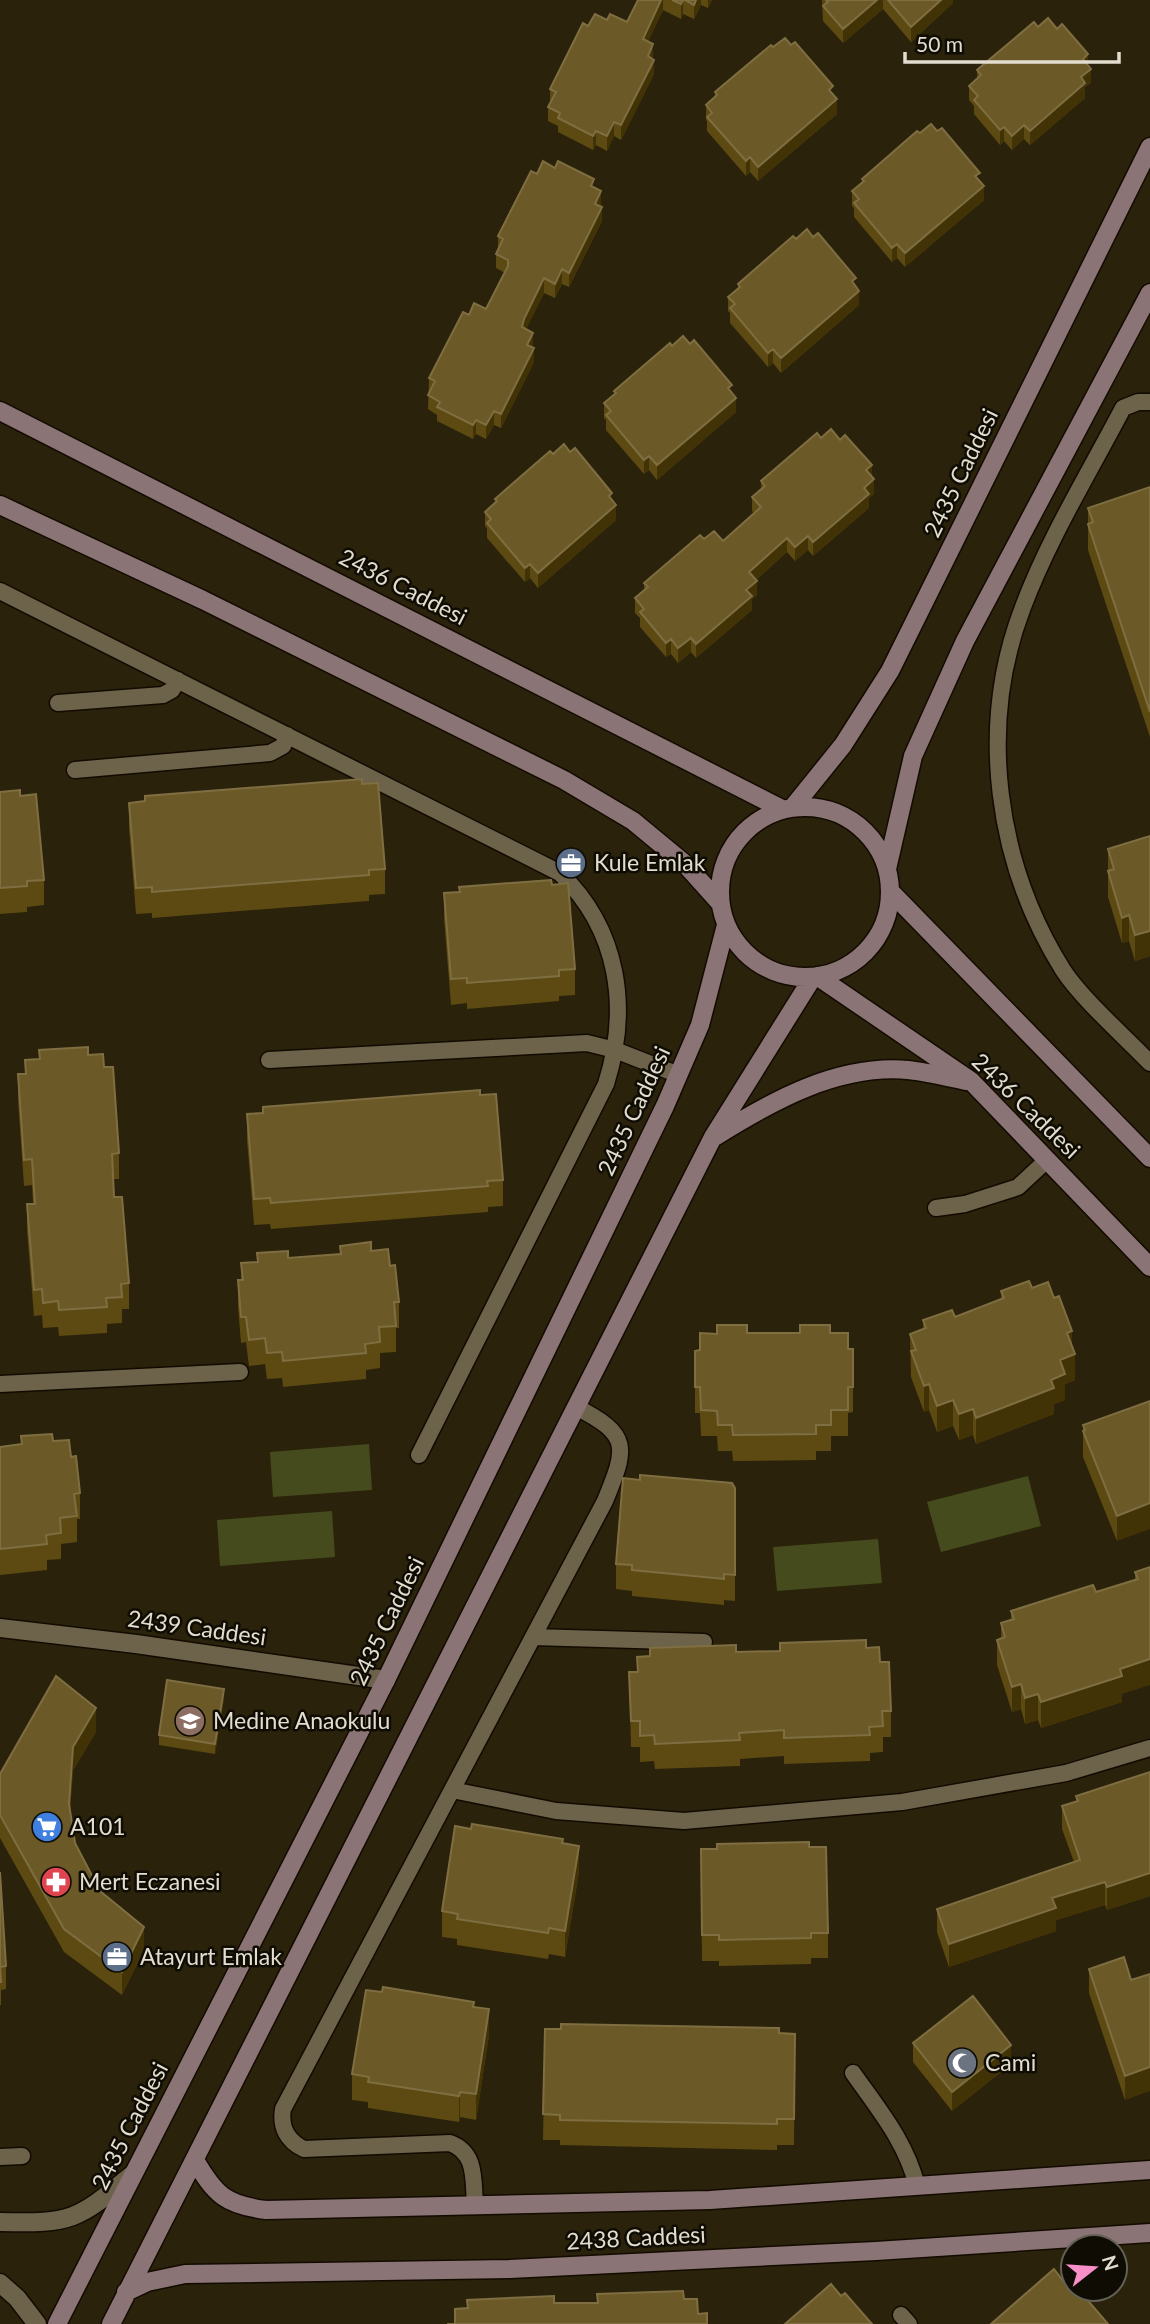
<svg xmlns="http://www.w3.org/2000/svg" width="1150" height="2324" viewBox="0 0 1150 2324" font-family="Lato,sans-serif">
  <style>
    .green { fill: #464b1d }
    .lines { fill: none; stroke-linecap: round; stroke-linejoin: round }
    .lane-casing { stroke: #130b00; stroke-width: 19 }
    .street-casing { stroke: #130b00; stroke-width: 21 }
    .secondary-casing { stroke: #130b00; stroke-width: 21 }
    .lane { stroke: #6d634b; stroke-width: 16 }
    .street { stroke: #6d634b; stroke-width: 18 }
    .secondary { stroke: #8b7476; stroke-width: 18 }
    .wall { fill: #5c4a12 }
    .shaded-wall { fill: #423307 }
    .building { fill: #6b5a27; stroke: #7e6e41; stroke-width: 2 }
    .labels { text-anchor: middle; stroke-width: 5; stroke-linejoin: round; paint-order: stroke }
    .street-label { font-size: 23px; fill: #e3ddcf; stroke: #0f0c04 }
    .poi-label { font-size: 23px; fill: #e3ddcf; stroke: #0f0c04; text-anchor: start }
  </style>
  <rect width="100%" height="100%" fill="#2a220b"/>
  <path class="green" d="M369 1444 372 1490 273 1497 270 1452Z
    M1028 1476 1041 1526 941 1552 927 1502Z
    M332 1511 335 1557 220 1566 217 1520Z
    M878 1539 882 1583 777 1591 773 1547Z"/>
  <g class="lines">
    <g class="lane-casing">
      <path id="lane" d="M1150 402H1138L1123 408C1089 473 1049 538 1023 607 977 726 996 863 1063 970 1081 998 1125 1037 1150 1063
        M0 591 560 873C619 930 630 1008 606 1084L419 1455
        M58 703 163 695 172 690 178 680
        M75 770 270 753 283 746 287 735
        M269 1060 587 1043 615 1050 679 1075
        M936 1208 965 1204 1018 1187 1047 1160
        M0 1384 240 1372
        M533 1637 704 1642
        M452 1790 556 1811 684 1821 902 1802 1066 1773 1150 1748
        M853 2073C879 2110 906 2142 917 2186
        M0 2157 22 2156
        M475 2205C473 2180 477 2153 450 2143L304 2149C287 2141 280 2127 283 2109L605 1501C627 1447 631 1435 576 1407
        M901 2315 909 2324"/>
    </g>
    <g class="street-casing">
      <path id="street" d="M0 1628 136 1644 386 1680
        M0 2222C73 2224 77 2220 133 2174
        M0 2283 17 2298 37 2324"/>
    </g>
    <g class="secondary-casing">
      <path id="secondary" d="M0 411 782 809
        M0 505 203 600 564 780 633 821 685 864 720 903
        M720 892a85 85 0 1 1 170 0a85 85 0 1 1-170 0Z
        M793 807 843 745 890 671 1150 147
        M887 869 913 756 965 641 1150 293
        M890 891 1150 1158
        M817 976 971 1081 1150 1267
        M716 1136C772 1101 838 1064 908 1070 927 1072 947 1077 966 1081
        M195 2160C215 2195 226 2205 266 2210L710 2200 1150 2170
        M126 2292 147 2282 185 2274 510 2269 876 2251 1150 2233
        M57 2324 386 1680 665 1106 700 1025 726 925
        M111 2324 713 1137 813 977"/>
    </g>
    <use href="#lane" class="lane"/>
    <use href="#street" class="street"/>
    <use href="#secondary" class="secondary"/>
  </g>
  <path class="wall" d="M638 0H712L708 8 701 5 694 19 683 14 681 19 663 10 648 41 653 59 654 74 621 140 614 136 607 151 596 145 593 150 558 132V126L548 121V107L550 103V89L588 26 607 20 627 22Z
    M822 0H953V3L911 42 883 9 843 43 823 21Z
    M1038 27 1088 66 1091 83 1085 87V98L1030 145 1024 139 1012 150 1004 141 1000 145 974 114V106L969 100V86L977 78V70Z
    M773 47 833 95 837 114 758 181 750 172 746 176 707 131V121L706 120V105L715 97V92Z
    M920 133 980 181 984 200 905 267 897 258 892 262 854 217V208L852 206V191L862 183V179Z
    M537 174 594 188 601 206 602 221 569 287 562 284 555 298 544 293 526 329 533 348 534 362 501 428 494 425 486 439 476 434 473 439 437 421V415L428 409 429 378 469 315 486 309 505 273 496 268V254L498 250V236Z
    M738 284 856 286 859 305 781 373 773 363 768 367 730 323V313L728 311V297L738 289Z
    M614 391 732 393 736 412 657 480 649 470 644 474 606 430V420L604 418V403L614 395Z
    M821 438 872 477 874 494 869 498V508L813 556 808 550 795 561 787 552 756 580 757 595 752 599V610L696 658 691 652 678 663 671 654 666 657 640 627V618L635 613V598L644 591V583L704 539 723 541 754 513 752 511V497L761 489V481Z
    M553 454 612 501 616 520 538 588 530 578 525 582 487 538V528L485 526V512L495 503V499Z
    M1150 487V737L1088 550V508Z
    M362 784 385 869V894L369 895V901L152 918V913L136 914 129 828V803L145 801V796Z
    M0 792 20 796 44 880V905L27 907V912L0 914Z
    M1150 836V956L1135 961 1129 941 1122 943 1108 897V849Z
    M552 885 575 969V995L559 996V1001L467 1009V1003L451 1005 444 919V893Z
    M88 1055 104 1067 119 1153V1179H113L114 1197 129 1283V1309H122V1323L107 1324V1333L59 1336 58 1327 43 1328 42 1315 34 1316 27 1230V1204H33L32 1185 24 1186 18 1100V1074H25V1060Z
    M480 1095 503 1180V1206L488 1207V1212L271 1229 270 1224 254 1225 247 1140V1114Z
    M371 1251 390 1266 399 1302V1328H396V1352L380 1353V1368L366 1370V1379L283 1387 282 1378 267 1379 265 1364 249 1366 246 1342 241 1343 238 1306V1280H241V1263L257 1262V1253L288 1258Z
    M1032 1288 1072 1347 1075 1380 1065 1384V1400L1054 1404V1414L976 1444 973 1435 959 1440 953 1426 937 1432 929 1410 924 1412 911 1377 910 1334 923 1329V1320L955 1317 1001 1299V1291Z
    M747 1333H830L848 1349 853 1387V1412L848 1413V1436H831V1451H816V1460L733 1461 732 1451H718L717 1436H701L700 1413H695V1351L700 1350Z
    M1150 1401 1117 1541 1083 1457V1425Z
    M21 1436 53 1441 71 1457 80 1493V1519H77V1542L61 1544V1559L47 1560V1570L0 1575V1447L21 1445Z
    M735 1488V1601L724 1600V1605L632 1596V1591L616 1589V1564Z
    M1150 1567 1122 1694V1702L1041 1728 1038 1720 1025 1724 1021 1709 1012 1712 997 1665V1640L1001 1639V1623L1011 1619V1611L1096 1592 1135 1580V1572Z
    M866 1648 880 1662 891 1711V1737H883V1752L870 1753V1761L784 1764V1756L740 1759V1766L655 1769 654 1761 640 1762V1747H631L629 1672H637V1657L736 1652Z
    M224 1699 215 1754 159 1745V1735Z
    M96 1732 73 1770 70 1811 75 1843 100 1891 144 1950 122 1995 64 1952 0 1838V1774Z
    M1150 1772V1896L1107 1910 1105 1905 1056 1920V1931L949 1967 937 1932V1909L1074 1862 1062 1829V1806L1076 1801V1796Z
    M563 1844 579 1872 565 1957 549 1954 548 1959 457 1945V1939L442 1937V1911Z
    M809 1847 828 1933V1958H811V1964L719 1966V1961H702L701 1875Z
    M0 1872 6 1966V1989L1 1990V2005H0Z
    M1089 1969 1131 1980 1125 2100 1089 1993Z
    M474 2007 489 2035 476 2120 460 2117 459 2122 368 2108V2102L352 2100V2074Z
    M545 2029 795 2034 794 2145H777V2150L560 2145V2140H543Z
    M913 2043 1011 2064 952 2111 913 2062Z"/>
  <path class="shaded-wall" d="M661 0H663V10L643 53V39Z
    M683 0V14L681 19V4Z
    M696 0H701V5L694 19V5Z
    M708 0H712L708 8Z
    M877 0H883V9L843 43V29Z
    M941 0H953V3L911 42V27Z
    M653 44V59L648 56Z
    M1088 54V69L1083 59Z
    M654 60V74L621 140V125Z
    M1091 69V83L1085 87V98L1030 145V131L1081 77Z
    M837 99V114L758 181V167Z
    M614 122V136L607 151V136Z
    M1024 125V139L1012 150V136Z
    M1004 127V141L1000 145V130Z
    M596 131V145L593 150V136Z
    M750 157V172L746 176V161Z
    M984 186V200L905 267V253Z
    M601 191V206L595 218V204Z
    M602 207V221L569 287V273Z
    M897 244V258L892 262V248Z
    M562 269V284L555 298V284Z
    M544 278V293L524 334 522 327 524 319Z
    M859 291V305L781 373V358Z
    M533 333V347L527 359V345Z
    M534 348V362L501 428V414Z
    M773 349V363L768 367V353Z
    M736 398V412L657 480V465Z
    M494 411V425L486 439V425Z
    M476 420V434L473 439V425Z
    M649 456V470L644 474V460Z
    M872 465V480L866 470Z
    M874 479V494L869 498V508L813 556V542L864 488Z
    M616 505V520L538 588V573Z
    M808 536V550L795 561V547Z
    M787 538V552L749 586V572Z
    M530 564V578L525 582V568Z
    M757 581V595L752 599V610L696 658V644L746 590Z
    M691 638V652L678 663V648Z
    M671 639V654L666 657V643Z
    M1129 915V941L1122 943V918Z
    M1150 931V956L1135 961V935Z
    M1072 1331V1355L1075 1354V1380L1065 1384V1400L1054 1404V1414L976 1444V1418L1051 1380 1060 1360 1067 1333Z
    M929 1384V1410L924 1412V1386Z
    M953 1400V1426L937 1432V1406Z
    M973 1409V1435L959 1440V1414Z
    M1150 1503V1529L1117 1541V1516Z
    M1150 1659V1685L1122 1694V1702L1041 1728V1702L1120 1669Z
    M1021 1684V1709L1012 1712V1687Z
    M224 1689V1699L215 1754V1744Z
    M1038 1694V1720L1025 1724V1698Z
    M96 1708V1732L73 1770 69 1827V1804L73 1747Z
    M579 1846V1872L565 1957V1931Z
    M1150 1873V1896L1107 1910V1887Z
    M1105 1882V1905L1056 1920V1931L949 1967V1944L1052 1898Z
    M144 1927V1950L122 1995V1972Z
    M489 2009V2035L476 2120V2094Z
    M1011 2045V2064L952 2111V2092Z
    M1150 2067V2091L1125 2100V2076Z
    M460 2092V2117L459 2122V2096Z"/>
  <path class="building" d="M638 0H661L643 39 653 44 648 56 654 60 621 125 614 122 607 136 596 131 593 136 558 118 560 113 548 107 556 92 550 89 583 23 588 26 595 14 607 20 610 14 627 22Z
    M672 0H683L681 4Z
    M685 0H696L694 5Z
    M826 0H877L843 29 823 6 828 2Z
    M888 0H941L911 27Z
    M1048 18 1057 29 1062 24 1088 54 1083 59 1091 69 1081 77 1085 83 1030 131 1024 125 1012 136 1004 127 1000 130 974 100 978 96 969 86 981 75 977 70 1034 22 1038 27Z
    M785 38 791 45 795 42 833 86 829 90 837 99 758 167 750 157 746 161 707 117 712 113 706 105 717 95 715 92 771 45 773 47Z
    M931 124 937 131 942 128 980 173 975 176 984 186 905 253 897 244 892 248 854 203 859 199 852 191 864 181 862 179 917 131 920 133Z
    M543 161 555 168 558 161 594 179 591 186 601 191 595 204 602 207 569 273 562 269 555 284 544 278 524 319 522 327 533 333 527 345 534 348 501 414 494 411 486 425 476 420 473 425 437 407 440 402 428 395 435 381 429 378 463 312 469 315 474 303 486 309 508 266V260L496 254 503 239 498 236 531 171 537 174Z
    M807 229 813 237 818 233 856 278 852 281 859 291 781 358 773 349 768 353 730 308 735 304 728 297 740 287 738 284 793 236 796 239Z
    M683 336 690 344 694 340 732 385 728 388 736 398 657 465 649 456 644 460 606 415 611 411 604 403 616 393 614 391 670 343 672 346Z
    M831 429 840 440 845 435 872 465 866 470 874 479 864 488 869 494 813 542 808 536 795 547 787 538 749 572 757 581 746 590 752 596 696 644 691 638 678 648 671 639 666 643 640 612 644 609 635 598 648 587 644 583 700 535 704 539 714 531 723 541 761 507 752 497 765 486 761 481 817 433 821 438Z
    M564 444 570 452 575 448 612 493 609 496 616 505 538 573 530 564 525 568 487 523 491 519 485 512 497 501 495 499 550 451 553 454Z
    M1150 487V712L1088 524 1093 522 1088 508Z
    M362 779V784L378 783 385 869 369 870V875L152 892V887L136 888 129 803 145 801V796Z
    M20 790V796L36 794 44 880 27 881V886L0 888V792Z
    M1150 836V931L1135 935 1129 915 1122 918 1108 871 1114 869 1108 849Z
    M551 880 552 885 568 883 575 969 559 970V976L467 983V978L451 979 444 893 460 892 459 887Z
    M88 1047V1055L103 1054 104 1067H113L119 1153 112 1154 114 1197H122L129 1283 121 1284 122 1297 106 1298 107 1307 59 1310 58 1301 43 1303 42 1289 34 1290 27 1204H35L32 1159 24 1160 18 1074H26L25 1060 40 1059 39 1050Z
    M480 1090V1095L496 1094 503 1180 487 1181 488 1186 271 1203 270 1198 254 1199 247 1114 263 1113V1107Z
    M371 1242V1251L388 1249 390 1266 395 1265 399 1302H394L396 1326 379 1327 380 1342 365 1344 366 1353 283 1361 282 1352 267 1353 265 1338 249 1340 246 1317H241L238 1280H243L241 1263 258 1262 257 1253 288 1251V1258L341 1254 340 1246Z
    M1029 1281 1032 1288 1048 1282 1054 1298 1059 1296 1072 1331 1067 1333 1075 1354 1060 1360 1065 1374 1051 1380 1054 1388 976 1418 973 1409 959 1414 953 1400 937 1406 929 1384 924 1386 911 1351 916 1350 910 1334 926 1328 923 1320 952 1310 955 1317 1004 1298 1001 1291Z
    M717 1325H747V1333H800V1325H830V1333H848V1349H853V1387H848V1410H831V1425H816V1434L733 1435 732 1425H718L717 1411 701 1410 700 1387H695V1351L700 1350V1333L717 1334Z
    M1150 1401V1503L1117 1516 1083 1431 1085 1430 1083 1425Z
    M52 1434 53 1441 69 1440 71 1457 76 1456 80 1493 74 1494 77 1516 60 1518 61 1533 46 1535 47 1544 0 1549V1447L22 1444 21 1436Z
    M640 1475 732 1483 735 1488V1575L724 1574V1579L632 1570V1565L616 1564 623 1478 640 1480Z
    M1150 1567V1659L1120 1669 1122 1676 1041 1702 1038 1694 1025 1698 1021 1684 1012 1687 997 1640 1005 1637 1001 1623 1014 1619 1011 1611 1093 1585 1096 1592 1138 1579 1135 1572Z
    M866 1640V1648L879 1647 880 1662H889L891 1711H882L883 1726 869 1727 870 1735 784 1738V1730L739 1733 740 1740 655 1744 654 1735 640 1736V1721H631L629 1672H638L637 1657 650 1656V1648L736 1645V1652L780 1651V1643Z
    M56 1676 96 1708 73 1747 69 1804 75 1843 100 1891 144 1927 122 1972 64 1929 0 1815V1774Z
    M167 1680 224 1689 215 1744 159 1735Z
    M1150 1772V1873L1107 1887 1105 1882 1052 1898 1056 1908 949 1944 937 1909 1080 1860 1062 1806 1078 1801 1076 1796Z
    M472 1824 563 1839 562 1843 579 1846 565 1931 549 1928 548 1933 457 1919 458 1914 442 1911 455 1826 471 1829Z
    M809 1842V1847H826L828 1933H811V1938L719 1940V1935H702L701 1849H717V1844Z
    M0 1872 6 1966 0 1967 1 1982H0Z
    M1124 1957 1131 1980 1150 1974V2067L1125 2076 1089 1969Z
    M383 1987 474 2002 473 2007 489 2009 476 2094 460 2092 459 2096 368 2082 369 2077 352 2074 366 1990 382 1992Z
    M973 1996 1011 2045 952 2092 913 2043Z
    M561 2024 779 2028V2033L795 2034 794 2119H777V2124L560 2120V2115L543 2114 545 2029H561Z
    M1054 2269 1064 2282 1068 2278 1073 2284V2289H1078L1108 2324H991Z
    M831 2284 841 2296 845 2293 872 2324H785Z
    M683 2291 684 2299H697L698 2314 707 2313V2324H447H455V2309L468 2308 467 2300 554 2296V2303H598L597 2294Z"/>
  <defs>
    <g id="office-disc" transform="scale(1.575)"><circle r="9.5" fill="#5c6f8a" stroke="#0f0c04"/><path d="M-6-3h4V-5.5h4V-3h4V5H-6ZM-1-4.5V-3h2v-1.5ZM-6 0V1H6V0Z" fill="#fff"/></g>
    <g id="school-disc" transform="scale(1.575)"><circle r="9.5" fill="#8d6e63" stroke="#0f0c04"/><path d="M0-5L7-2L0 1L-7-2ZM-4 1L0 2.5L4 1V4Q0 6-4 4Z" fill="#fff"/></g>
    <g id="supermarket-disc" transform="scale(1.575)"><circle r="9.5" fill="#3f7fe0" stroke="#0f0c04"/><path d="M-6-5.5h2.5l.6 2H6L4.5 2H-2.5L-4.4-4H-6ZM-1.5 3.2a1.3 1.3 0 1 0 .1 0ZM3 3.2a1.3 1.3 0 1 0 .1 0Z" fill="#fff"/></g>
    <g id="pharmacy-disc" transform="scale(1.575)"><circle r="9.5" fill="#e0444e" stroke="#0f0c04"/><path d="M-2-6h4v4h4v4h-4v4h-4v-4h-4v-4h4Z" fill="#fff"/></g>
    <g id="mosque-disc" transform="scale(1.575)"><circle r="9.5" fill="#6b7280" stroke="#0f0c04"/><path d="M3.5-4.9A6 6 0 1 0 3.5 4.9A5 5 0 1 1 3.5-4.9Z" fill="#fff"/></g>
  </defs>
  <g fill-rule="evenodd">
    <use href="#office-disc" x="571" y="863"/>
    <use href="#school-disc" x="190" y="1721"/>
    <use href="#supermarket-disc" x="47" y="1827"/>
    <use href="#pharmacy-disc" x="56" y="1882"/>
    <use href="#office-disc" x="117" y="1957"/>
    <use href="#mosque-disc" x="962" y="2063"/>
  </g>
  <g class="labels">
    <g class="street-label">
      <text transform="translate(961 473) rotate(-64)" y="8">2435 Caddesi</text>
      <text transform="translate(403 587) rotate(27)" y="8">2436 Caddesi</text>
      <text transform="translate(1026 1106) rotate(44)" y="8">2436 Caddesi</text>
      <text transform="translate(634 1111) rotate(-65)" y="8">2435 Caddesi</text>
      <text transform="translate(387 1621) rotate(-64)" y="8">2435 Caddesi</text>
      <text transform="translate(197 1628) rotate(8)" y="8">2439 Caddesi</text>
      <text transform="translate(130 2126) rotate(-63)" y="8">2435 Caddesi</text>
      <text transform="translate(636 2238) rotate(-3)" y="8">2438 Caddesi</text>
    </g>
    <g class="poi-label">
      <text x="594" y="871">Kule Emlak</text>
      <text x="213" y="1729">Medine Anaokulu</text>
      <text x="70" y="1835">A101</text>
      <text x="79" y="1890">Mert Eczanesi</text>
      <text x="140" y="1965">Atayurt Emlak</text>
      <text x="985" y="2071">Cami</text>
    </g>
  </g>
  <g transform="translate(1094 2268) rotate(73)"><circle r="33" fill="#0f0c04" stroke="#646055" stroke-width="2"/>
  <path d="M0-5L12 26L0 18L-12 26Z" fill="#f98fc9"/>
  <text y="-10" font-size="19" font-weight="bold" text-anchor="middle" fill="#e3ddcf">N</text>
  </g>
  <path d="M905 52v10h214v-10" fill="none" stroke="#e3ddcf" stroke-width="3.5"/>
  <text x="916" y="52" font-size="21" fill="#e3ddcf" stroke="#0f0c04" stroke-width="5" paint-order="stroke">50 m</text>
</svg>
